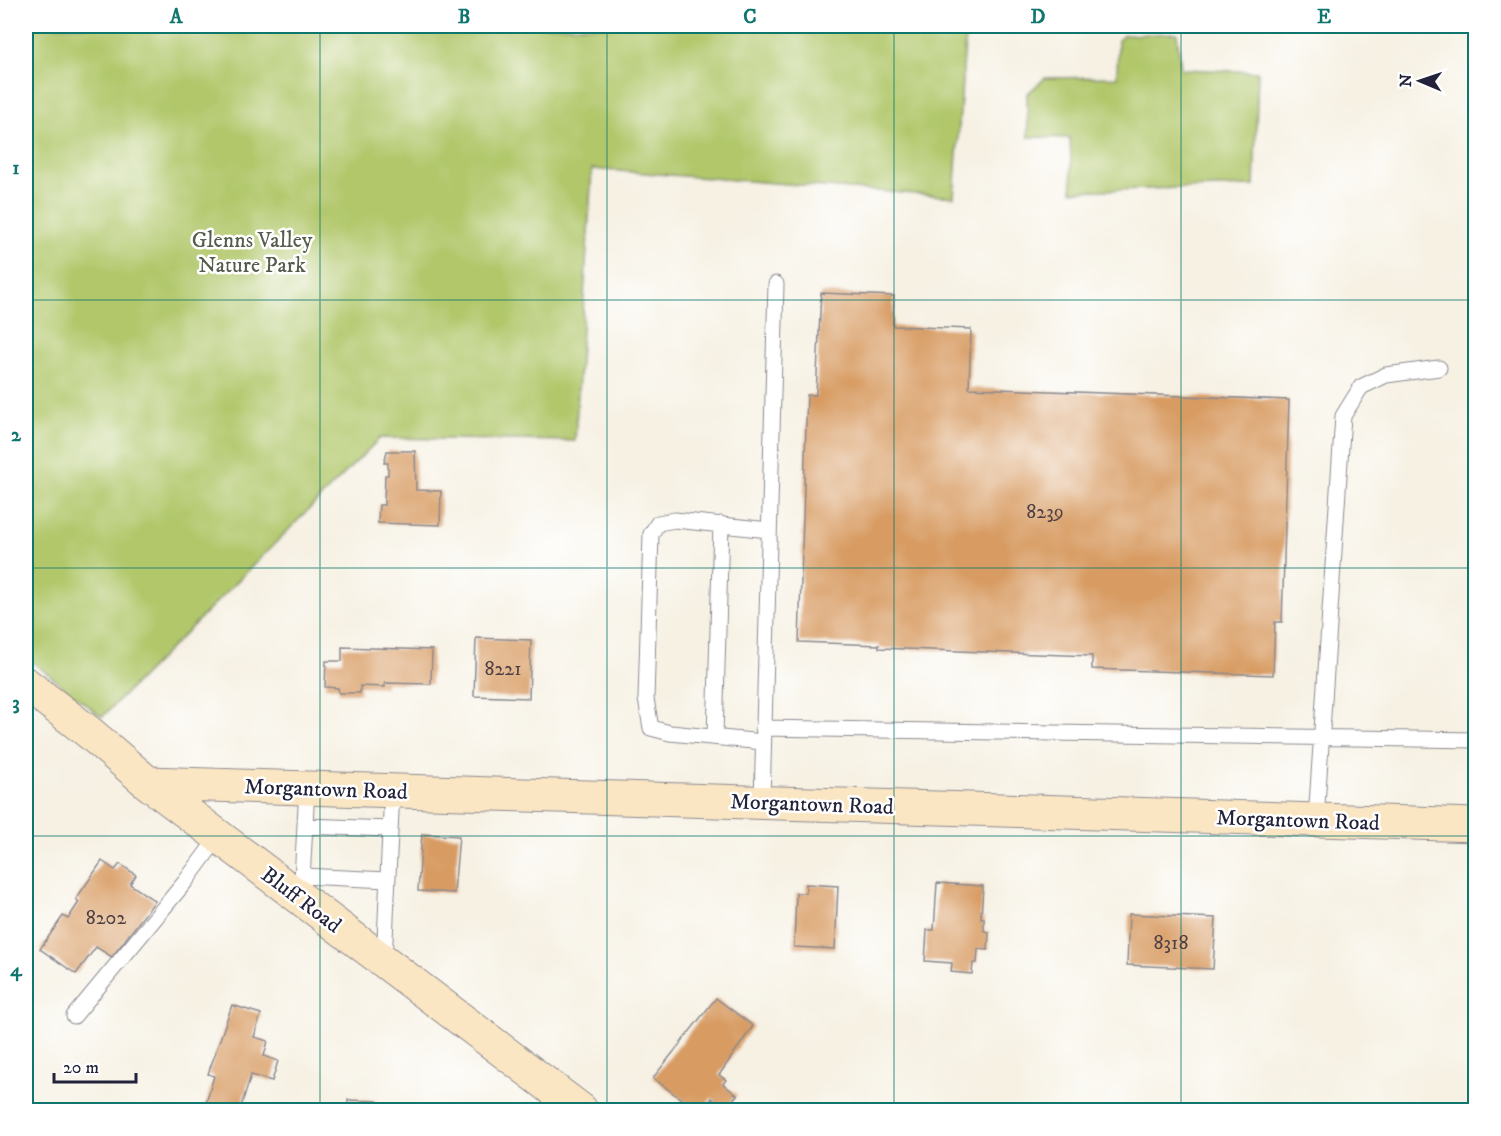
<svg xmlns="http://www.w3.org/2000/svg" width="1501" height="1136" viewBox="0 0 1501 1136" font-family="'IM FELL DW Pica',serif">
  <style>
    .green { fill: #b1c76b; stroke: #6a7453; stroke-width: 1.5 }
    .building { fill: #d89c63 }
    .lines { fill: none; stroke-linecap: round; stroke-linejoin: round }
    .lane-casing { stroke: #8c8a8f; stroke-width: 17 }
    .secondary-casing { stroke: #8c8a8f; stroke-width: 35 }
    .lane { stroke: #fff; stroke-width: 15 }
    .secondary { stroke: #fbe6c4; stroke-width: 33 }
    .grid { fill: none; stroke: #0f766e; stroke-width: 1.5; stroke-opacity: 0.55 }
    .labels { text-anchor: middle; stroke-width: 5; stroke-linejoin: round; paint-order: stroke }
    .number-label { font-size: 20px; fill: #504045 }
    .park-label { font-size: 22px; fill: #545c4c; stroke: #fff }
    .street-label { font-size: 22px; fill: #22223b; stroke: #fff }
    .neatline { fill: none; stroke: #0f766e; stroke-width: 2 }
    .grid-label { font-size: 20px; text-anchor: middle; font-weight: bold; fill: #0f766e }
  </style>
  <rect width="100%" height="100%" fill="#fff"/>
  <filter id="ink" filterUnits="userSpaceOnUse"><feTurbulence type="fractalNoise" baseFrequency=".0167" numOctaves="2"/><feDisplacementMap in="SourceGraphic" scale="12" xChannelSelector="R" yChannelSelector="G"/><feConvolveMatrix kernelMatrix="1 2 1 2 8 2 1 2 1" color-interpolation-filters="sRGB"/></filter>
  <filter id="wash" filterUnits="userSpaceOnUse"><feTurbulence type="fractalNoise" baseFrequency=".008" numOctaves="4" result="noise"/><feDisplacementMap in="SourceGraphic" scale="24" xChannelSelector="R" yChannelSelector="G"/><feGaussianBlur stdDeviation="1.35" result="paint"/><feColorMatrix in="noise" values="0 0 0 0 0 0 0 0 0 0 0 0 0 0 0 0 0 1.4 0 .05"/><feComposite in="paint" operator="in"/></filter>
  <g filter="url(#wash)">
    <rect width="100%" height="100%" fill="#f6f1e3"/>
    <path class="green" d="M26 26H966L954 197 592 169 575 441 380 438 102 717 26 657Z
      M1177 33 1181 69 1258 72 1254 186 1072 191 1070 138 1028 137 1027 94 1045 78 1117 77 1118 40 1124 35Z"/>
    <g id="blocks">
      <path class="building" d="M821 293 894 296 893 326 971 329 969 388 1289 400 1282 622H1275L1273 675 1092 669V656L879 648V645L799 642 807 395H816Z
        M387 451H415L416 490 441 491 440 525 378 523 379 505H384L385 475H388V463H384Z
        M476 638 531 640 529 698 474 696Z
        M342 647 432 650 431 684 385 683V687L360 686V693H339L338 688 325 687 326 661H342Z
        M422 834 459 836 454 893 418 891Z
        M102 861 115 870 120 864 136 875 130 884 155 901 112 957 96 947 76 974 40 949 63 916 68 919 79 902 76 899Z
        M937 883 983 886 981 918H984V931L989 932 988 950 978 949 977 963H973L972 974 951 972 952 963 925 961 927 930H934Z
        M806 884 838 886 835 949 794 947 796 893H806Z
        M1129 914 1216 918 1213 969 1127 965Z
        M716 998 753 1026 719 1075 726 1080 723 1084 737 1095 725 1110H708L715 1101 712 1098 703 1110H696L653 1078Z
        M232 1005 261 1014 254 1037 268 1041 264 1056 278 1061 272 1081 251 1075 240 1110H204L214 1076 208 1074Z
        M348 1100 377 1101 376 1108 380 1110H344V1106H348Z"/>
    </g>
  </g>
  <g filter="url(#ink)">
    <use href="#blocks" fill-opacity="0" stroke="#8c8a8f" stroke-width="1.5"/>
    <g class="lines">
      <g class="lane-casing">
        <path id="lane" d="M763 728 1476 740
          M715 737 721 524
          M763 742 670 733 651 728 646 699 651 534 658 523 675 520 769 530
          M762 801 776 284
          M1316 820 1343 416 1361 387 1386 375 1439 368
          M305 826 390 829
          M302 876 388 880
          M301 898 307 788
          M384 961 392 790
          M74 1016 185 882 219 836"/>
      </g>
      <g class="secondary-casing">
        <path id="secondary" d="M26 684 91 734 148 783 581 1110
          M148 783 1476 825"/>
      </g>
      <use href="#lane" class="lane"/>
      <use href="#secondary" class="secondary"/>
    </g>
  </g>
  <path class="grid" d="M320 26V1110M607 26V1110M894 26V1110M1181 26V1110M26 300H1476M26 568H1476M26 836H1476"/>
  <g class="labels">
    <g class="number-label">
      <text x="1045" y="518">8239</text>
      <text x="503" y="675">8221</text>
      <text x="106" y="924">8202</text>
      <text x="1171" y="949">8318</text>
    </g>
    <g class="park-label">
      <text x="252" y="247">Glenns Valley<tspan x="252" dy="25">Nature Park</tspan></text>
    </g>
    <g class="street-label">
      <text transform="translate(326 788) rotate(2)" y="8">Morgantown Road</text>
      <text transform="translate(812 803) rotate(2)" y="8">Morgantown Road</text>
      <text transform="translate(1298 819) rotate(2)" y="8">Morgantown Road</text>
      <text transform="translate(302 899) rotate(37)" y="8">Bluff Road</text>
    </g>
  </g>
  <rect width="1501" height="1136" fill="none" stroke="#fff" stroke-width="66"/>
  <g transform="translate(1420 81) rotate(272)" stroke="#ffffff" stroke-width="4.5" paint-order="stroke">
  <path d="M0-4.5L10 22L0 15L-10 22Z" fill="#22223b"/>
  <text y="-9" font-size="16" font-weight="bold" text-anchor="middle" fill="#22223b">N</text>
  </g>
  <path d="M54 1073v9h82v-9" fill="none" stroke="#22223b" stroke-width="3"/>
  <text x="63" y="1073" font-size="18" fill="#22223b" stroke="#ffffff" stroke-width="4.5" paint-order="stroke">20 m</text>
  <rect x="33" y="33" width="1435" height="1070" class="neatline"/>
  <g class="grid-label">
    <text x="176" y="23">A</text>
    <text x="464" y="23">B</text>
    <text x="750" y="23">C</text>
    <text x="1038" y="23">D</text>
    <text x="1324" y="23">E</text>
    <text x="16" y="174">1</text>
    <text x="16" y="441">2</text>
    <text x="16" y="709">3</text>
    <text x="16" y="976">4</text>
  </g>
</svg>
